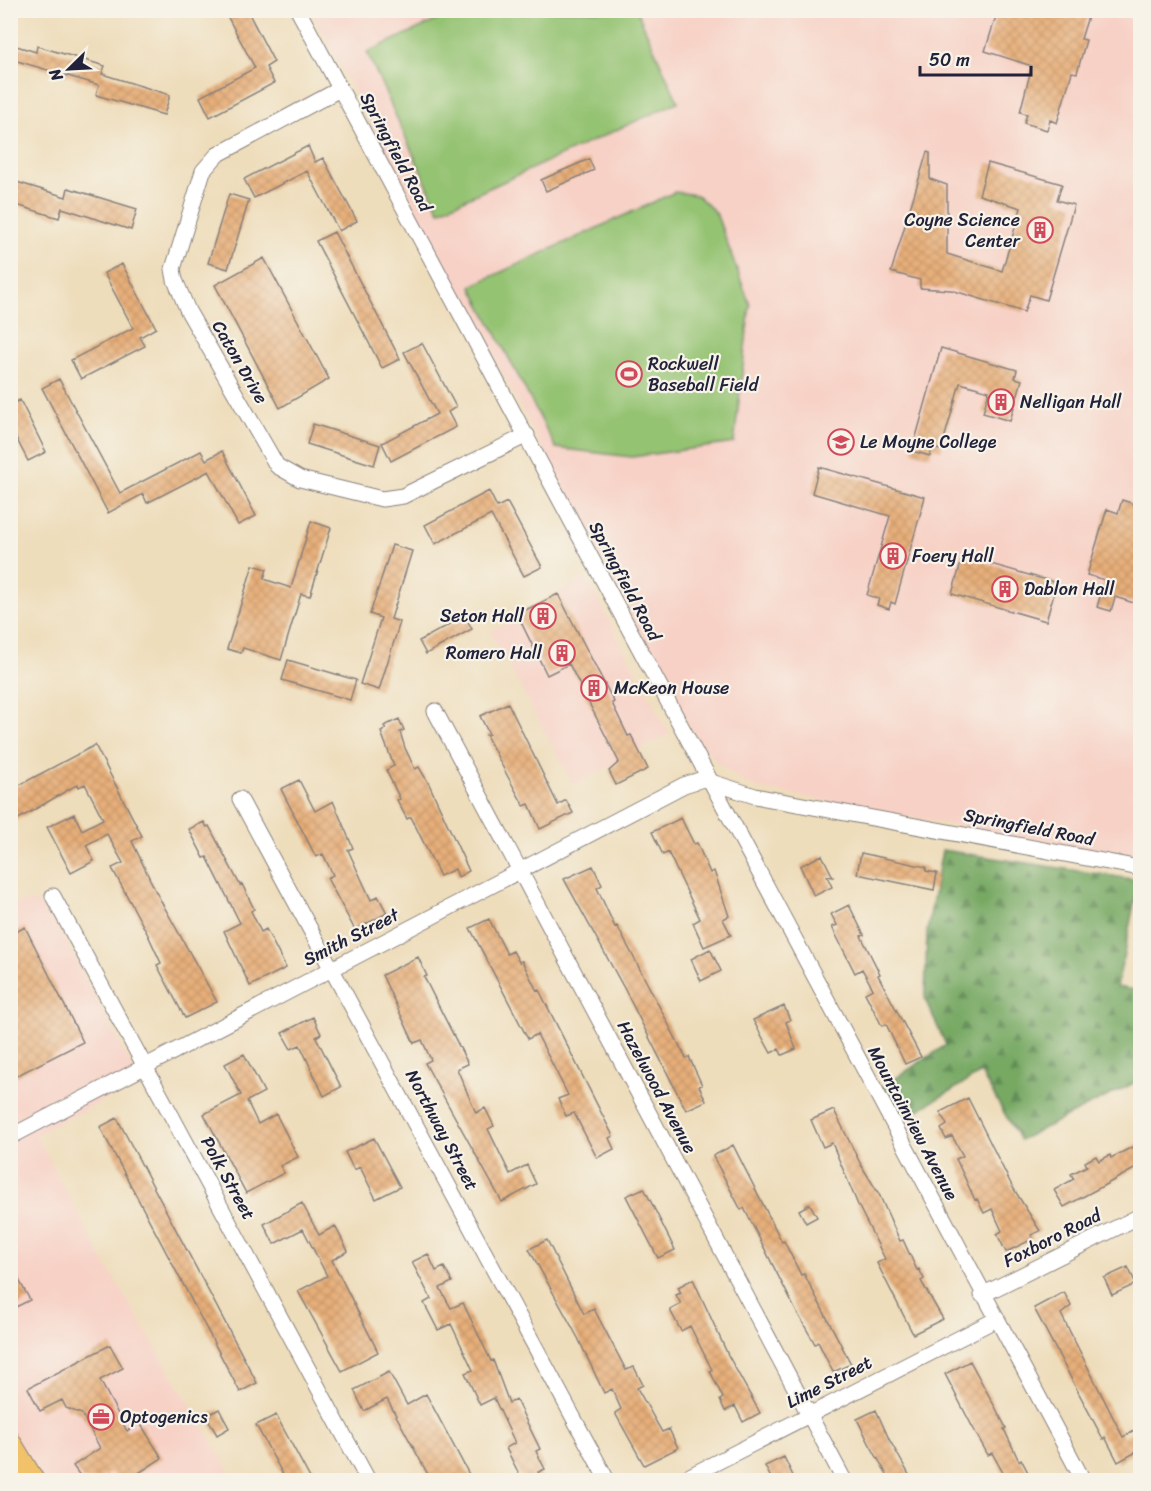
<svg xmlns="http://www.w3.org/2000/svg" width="1151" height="1491" viewBox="0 0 1151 1491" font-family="Sriracha,sans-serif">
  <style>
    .built { fill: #f7d1c6 }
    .forest { fill: url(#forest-firs); stroke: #4c6650; stroke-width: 1.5 }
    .pitch { fill: #94c372; stroke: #5b7256; stroke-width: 1.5 }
    .building { fill: url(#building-cross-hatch) }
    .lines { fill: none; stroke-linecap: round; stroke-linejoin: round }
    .minor-casing { stroke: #88807b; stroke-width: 17 }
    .major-casing { stroke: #88807b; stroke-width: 20 }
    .minor { stroke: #fff; stroke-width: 15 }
    .major { stroke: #f2c26a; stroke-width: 18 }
    .labels { text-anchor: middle; stroke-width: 4.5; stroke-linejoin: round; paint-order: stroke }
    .street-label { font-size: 18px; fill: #22223b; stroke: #f7f3e8 }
    .poi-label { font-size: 18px; fill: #22223b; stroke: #f7f3e8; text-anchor: start }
  </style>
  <defs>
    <pattern id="forest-firs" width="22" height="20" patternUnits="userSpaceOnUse" patternTransform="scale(1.5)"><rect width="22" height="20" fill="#77a964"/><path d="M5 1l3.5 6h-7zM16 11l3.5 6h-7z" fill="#618954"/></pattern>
    <pattern id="building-cross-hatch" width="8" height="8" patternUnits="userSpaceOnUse" patternTransform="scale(1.5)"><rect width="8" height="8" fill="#e7af79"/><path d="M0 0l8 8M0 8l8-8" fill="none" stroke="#c6966a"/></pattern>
  </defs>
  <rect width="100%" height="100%" fill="#f7f3e8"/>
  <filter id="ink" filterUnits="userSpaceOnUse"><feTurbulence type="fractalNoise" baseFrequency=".0167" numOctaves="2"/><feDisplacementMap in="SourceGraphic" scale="12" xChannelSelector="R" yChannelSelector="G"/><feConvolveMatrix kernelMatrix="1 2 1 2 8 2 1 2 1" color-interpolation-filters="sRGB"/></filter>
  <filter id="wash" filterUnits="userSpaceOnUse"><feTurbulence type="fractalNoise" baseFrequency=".008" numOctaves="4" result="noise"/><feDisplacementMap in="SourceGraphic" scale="24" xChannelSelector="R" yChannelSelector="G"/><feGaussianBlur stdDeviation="1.35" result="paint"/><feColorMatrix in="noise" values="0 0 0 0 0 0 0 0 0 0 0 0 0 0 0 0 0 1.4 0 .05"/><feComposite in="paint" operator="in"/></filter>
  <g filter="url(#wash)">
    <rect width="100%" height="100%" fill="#edb"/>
    <path class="built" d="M311 11H1140V861L758 788 739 780 719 764 695 738Z
      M586 577 669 734 574 785 490 632Z
      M28 900 47 906 140 1082 36 1135 100 1255 235 1480H11L10 906Z"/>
    <path class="forest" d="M942 850 1139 880 1117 987 1140 991V1080L1020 1140 981 1073 898 1122 881 1088 946 1045 925 999 927 932Z"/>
    <path class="pitch" d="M459 10 637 11 678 102 439 211 367 52Z
      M675 192 697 195 716 213 750 305 734 443 632 457 556 448 471 286Z"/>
    <g id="blocks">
      <path class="building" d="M224 10H247L274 62 266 67 274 83 210 117 200 97 255 68Z
        M998 10H1090L1081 39 1086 40 1077 73 1072 72 1057 123 1050 120 1047 130 1024 123 1027 114 1020 112 1032 66 985 51Z
        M10 44 36 52 37 46 105 66 102 74 170 95 164 115 96 95 99 85 10 59Z
        M308 146 315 162 323 158 357 221 339 231 307 171 254 198 244 179Z
        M927 152 930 153V179L947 185V254L1002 271 1021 208 979 195 988 163 1062 184 1057 200 1074 205 1046 300 1030 295 1024 312 951 290 920 288V280L891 272Z
        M589 159 594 170 546 191 541 180Z
        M10 180 66 197 68 188 137 209 131 230 62 208 59 218 10 203Z
        M229 194 249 200 228 269 208 263Z
        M334 232 400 359 382 368 316 241Z
        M264 258 329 379 280 408 215 285Z
        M122 264 156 328 140 337 145 346 81 379 71 360 133 328 104 273Z
        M422 343 456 407 448 412 456 427 391 461 382 443 437 414 404 352Z
        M941 348 1017 370 1015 378 1022 380 1010 421 983 413 989 391 960 383 941 450 932 448 930 456 912 451Z
        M59 379 120 493 201 451 206 460 222 451 256 516 238 525 209 471 147 503 143 494 108 513 42 388Z
        M20 400 46 452 28 461 10 426V405Z
        M313 424 380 445 374 465 307 444Z
        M819 467 925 497 895 604 891 602 889 609 877 605 879 599 867 595 890 516 812 493Z
        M489 491 497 507 507 502 542 567 524 576 491 515 435 544 425 525Z
        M1122 500 1140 506V605L1115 597 1111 611 1097 607 1105 580 1087 575 1107 509 1118 513Z
        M311 521 331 528 310 596 301 594 281 660 243 648 241 653 227 649 253 565 267 569 264 579 291 588Z
        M392 545 412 551 391 619 400 622 379 690 360 684 381 618 370 614Z
        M963 556 1057 583 1046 621 952 594Z
        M558 594 614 702 612 703 628 736 631 735 648 769 616 785 609 771 619 762 569 664 547 675 517 614Z
        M465 616 472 629 426 654 419 641Z
        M288 660 356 680 350 700 282 680Z
        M508 703 558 805 566 800 573 813 540 829 529 804 524 806 508 777 486 735 489 734 480 716Z
        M399 719 404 730 400 732 405 748 415 769 419 767 429 784 469 871 458 877 455 869 440 876 411 817 407 819 397 800 400 799 386 770 394 766 381 732 386 729 384 726Z
        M95 745 142 836 132 841 156 892 217 1002 185 1018 157 965 161 963 148 935 112 868 123 863 107 834 86 845 94 861 71 873 47 827 74 814 82 830 103 819 85 784 79 787 78 784 15 821 10 813V790Z
        M299 780 315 811 333 801 353 848 348 850 371 900 378 896 387 913 355 930 327 878 333 875 323 854 316 857 281 789Z
        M681 818 694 844 697 843 710 873 714 871 729 916 723 919 731 935 704 947 693 923 700 919 668 852 663 855 652 832Z
        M204 822 207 827 209 826 240 885 242 884 254 909 251 911 261 932 266 929 286 968 250 986 224 931 240 923 207 857 204 858 189 829Z
        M861 853 926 867V871L937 873 934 890 857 874Z
        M822 855 833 877 827 876 832 887 814 896 800 866Z
        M593 866 602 885 597 888 615 927 617 926 633 956 686 1058 689 1057 702 1085 699 1086 706 1101 686 1110 625 990 564 879Z
        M849 905 864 935 861 936 880 974 878 975 921 1057 905 1064 886 1024 882 1026 865 993 873 989 862 969 855 973 832 927 837 925 831 914Z
        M489 919 507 954 513 951 519 962 522 961 537 991 539 990 613 1136 609 1138 614 1149 597 1158 574 1113 566 1116 558 1099 568 1095 537 1034 528 1039 470 928Z
        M25 927 83 1042 16 1076 10 1065V935Z
        M710 949 721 971 701 981 691 959Z
        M418 957 427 976 424 977 468 1064 457 1069 476 1113 485 1108 494 1126 488 1129 510 1174 527 1165 536 1184 502 1202 431 1074 425 1063 431 1060 422 1040 414 1043 382 975Z
        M784 1006 790 1020 786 1022 796 1049 782 1055 779 1049 771 1053 753 1020Z
        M313 1017 321 1034 316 1037 341 1087 324 1096 300 1045 291 1049 282 1033Z
        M244 1054 264 1092 247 1101 258 1124 276 1114 298 1157 280 1166 284 1173 246 1193 204 1114 241 1095 225 1064Z
        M968 1098 1012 1186 1040 1231 1031 1235 1033 1239 1006 1252 997 1234 1002 1231 992 1209 984 1213 977 1199 975 1200 956 1159 963 1156 952 1136 946 1139 941 1129 947 1125 940 1112Z
        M834 1110 861 1165 879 1194 900 1241 903 1240 917 1270 919 1269 924 1279 921 1281 943 1319 913 1334 877 1263 885 1259 858 1205 832 1143 823 1147 811 1120Z
        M117 1118 257 1383 240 1392 100 1127Z
        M374 1138 400 1187 376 1199 360 1167 354 1170 345 1152Z
        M1140 1143V1166L1064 1207 1054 1190 1074 1179 1071 1174 1087 1166 1085 1162 1096 1156 1099 1161 1110 1155 1111 1158Z
        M733 1145 782 1242 784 1241 801 1275 804 1274 851 1364 833 1372 818 1342 815 1344 796 1311 744 1208 741 1210 713 1156Z
        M644 1188 675 1250 658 1258 626 1196Z
        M302 1203 319 1235 335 1226 348 1251 332 1260 378 1352 342 1371 298 1291 327 1276 303 1229 274 1244 264 1224Z
        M810 1204 817 1217 806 1223 799 1210Z
        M547 1240 584 1314 594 1309 626 1370 634 1367 643 1385 637 1388 662 1432 669 1429 678 1448 644 1465 615 1413 621 1409 612 1389 604 1393 578 1338 529 1249Z
        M428 1254 436 1271 444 1267 452 1282 440 1288 451 1308 463 1303 491 1361 493 1360 509 1403 516 1400 540 1449 536 1451 545 1469 538 1472 543 1480H522L506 1448 515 1443 494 1398 480 1405 465 1373 473 1370 451 1324 438 1330 424 1303 431 1299 412 1262Z
        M10 1264 30 1300 10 1310Z
        M1128 1267 1136 1284 1112 1295 1104 1278Z
        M693 1279 728 1355 760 1413 743 1422 735 1406 725 1411 720 1400 723 1398 710 1371 712 1370 690 1326 681 1331 670 1310 681 1304 676 1295 681 1293 678 1287Z
        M1064 1292 1071 1306 1061 1314 1123 1437 1140 1428V1450L1118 1462 1105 1437 1103 1439 1034 1308Z
        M110 1345 123 1368 100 1380 127 1431 140 1423 162 1458 128 1480H116L111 1472 98 1480H83L73 1466 100 1448 82 1414 66 1408 62 1400 40 1411 28 1388Z
        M970 1361 1001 1418 1006 1428 1004 1429 1019 1461 1021 1459 1032 1480H1007L992 1453 988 1455 972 1426 945 1374Z
        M389 1372 407 1405 426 1394 472 1480H431L387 1399 364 1411 354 1390Z
        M219 1409 229 1428 217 1435 206 1416Z
        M876 1410 889 1439 912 1480H890L869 1443 857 1419Z
        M276 1415 311 1480H286L256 1425Z
        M784 1457 795 1480H772L765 1466Z"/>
    </g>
  </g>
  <g filter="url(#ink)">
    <use href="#blocks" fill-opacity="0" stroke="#88807b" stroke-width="1.5"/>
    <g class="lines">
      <g class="minor-casing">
        <path id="minor" d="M298 10 711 782 755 796 1140 868
          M340 89 217 155 203 171 173 269 175 280 188 311 277 466 300 479 382 499 403 496 527 435
          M435 711 844 1480
          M240 799 607 1480
          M53 896 368 1480
          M10 1137 684 785 703 779 711 782 1083 1480
          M982 1295 1140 1216
          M682 1480 995 1320"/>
      </g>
      <g class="major-casing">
        <path id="major" d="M10 1439 35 1480
          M10 1468 21 1480"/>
      </g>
      <use href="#minor" class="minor"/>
      <use href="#major" class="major"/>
    </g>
  </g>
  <defs>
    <g id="building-ring" transform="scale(1.35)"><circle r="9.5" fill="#f7f3e8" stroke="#d1495b" stroke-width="1.5"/><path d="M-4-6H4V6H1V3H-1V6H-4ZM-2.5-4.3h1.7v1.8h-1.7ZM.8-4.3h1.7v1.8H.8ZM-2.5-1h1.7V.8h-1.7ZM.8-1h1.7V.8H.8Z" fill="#d1495b"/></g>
    <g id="stadium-ring" transform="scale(1.35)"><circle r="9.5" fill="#f7f3e8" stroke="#d1495b" stroke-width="1.5"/><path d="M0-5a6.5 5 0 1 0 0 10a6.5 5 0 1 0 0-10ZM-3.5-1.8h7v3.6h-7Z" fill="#d1495b"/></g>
    <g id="university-ring" transform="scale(1.35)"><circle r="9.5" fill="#f7f3e8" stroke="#d1495b" stroke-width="1.5"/><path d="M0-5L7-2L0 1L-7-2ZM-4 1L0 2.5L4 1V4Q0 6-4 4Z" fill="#d1495b"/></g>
    <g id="office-ring" transform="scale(1.35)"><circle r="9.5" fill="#f7f3e8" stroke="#d1495b" stroke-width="1.5"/><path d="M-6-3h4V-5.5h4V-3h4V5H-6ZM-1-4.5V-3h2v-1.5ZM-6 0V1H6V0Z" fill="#d1495b"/></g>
  </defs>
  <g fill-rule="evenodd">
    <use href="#building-ring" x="1040" y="230"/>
    <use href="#stadium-ring" x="629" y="374"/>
    <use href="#building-ring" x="1001" y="402"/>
    <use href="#university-ring" x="841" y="442"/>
    <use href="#building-ring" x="893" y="556"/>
    <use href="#building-ring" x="1005" y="589"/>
    <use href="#building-ring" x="543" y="616"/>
    <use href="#building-ring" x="562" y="653"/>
    <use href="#building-ring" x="594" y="688"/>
    <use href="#office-ring" x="101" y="1417"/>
  </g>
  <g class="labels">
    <g class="street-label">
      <text transform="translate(396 152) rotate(62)" y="6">Springfield Road</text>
      <text transform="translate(240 362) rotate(60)" y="6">Caton Drive</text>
      <text transform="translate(625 581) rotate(62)" y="6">Springfield Road</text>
      <text transform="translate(1029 827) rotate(11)" y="6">Springfield Road</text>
      <text transform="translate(351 937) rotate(-27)" y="6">Smith Street</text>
      <text transform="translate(657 1087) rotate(62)" y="6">Hazelwood Avenue</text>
      <text transform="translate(913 1123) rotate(62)" y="6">Mountainview Avenue</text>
      <text transform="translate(442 1130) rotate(62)" y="6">Northway Street</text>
      <text transform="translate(228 1178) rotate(61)" y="6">Polk Street</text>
      <text transform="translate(1052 1238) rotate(-27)" y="6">Foxboro Road</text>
      <text transform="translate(829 1382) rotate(-27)" y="6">Lime Street</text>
    </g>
    <g class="poi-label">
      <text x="1020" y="226" text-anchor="end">Coyne Science<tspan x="1020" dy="21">Center</tspan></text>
      <text x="648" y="370">Rockwell<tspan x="648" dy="21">Baseball Field</tspan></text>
      <text x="1020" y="408">Nelligan Hall</text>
      <text x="860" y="448">Le Moyne College</text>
      <text x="912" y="562">Foery Hall</text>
      <text x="1024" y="595">Dablon Hall</text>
      <text x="524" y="622" text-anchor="end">Seton Hall</text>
      <text x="542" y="659" text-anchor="end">Romero Hall</text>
      <text x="614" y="694">McKeon House</text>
      <text x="120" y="1423">Optogenics</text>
    </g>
  </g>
  <rect width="1151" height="1491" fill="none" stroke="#f7f3e8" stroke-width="36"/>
  <g transform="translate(69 69) rotate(246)" stroke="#f7f3e8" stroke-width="4.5" paint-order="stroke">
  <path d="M0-4.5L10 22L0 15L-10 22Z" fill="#22223b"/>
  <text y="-9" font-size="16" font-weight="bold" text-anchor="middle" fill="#22223b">N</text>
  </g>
  <path d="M920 66v9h111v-9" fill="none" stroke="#22223b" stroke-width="3"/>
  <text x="929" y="66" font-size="18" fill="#22223b" stroke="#f7f3e8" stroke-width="4.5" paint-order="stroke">50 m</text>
</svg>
